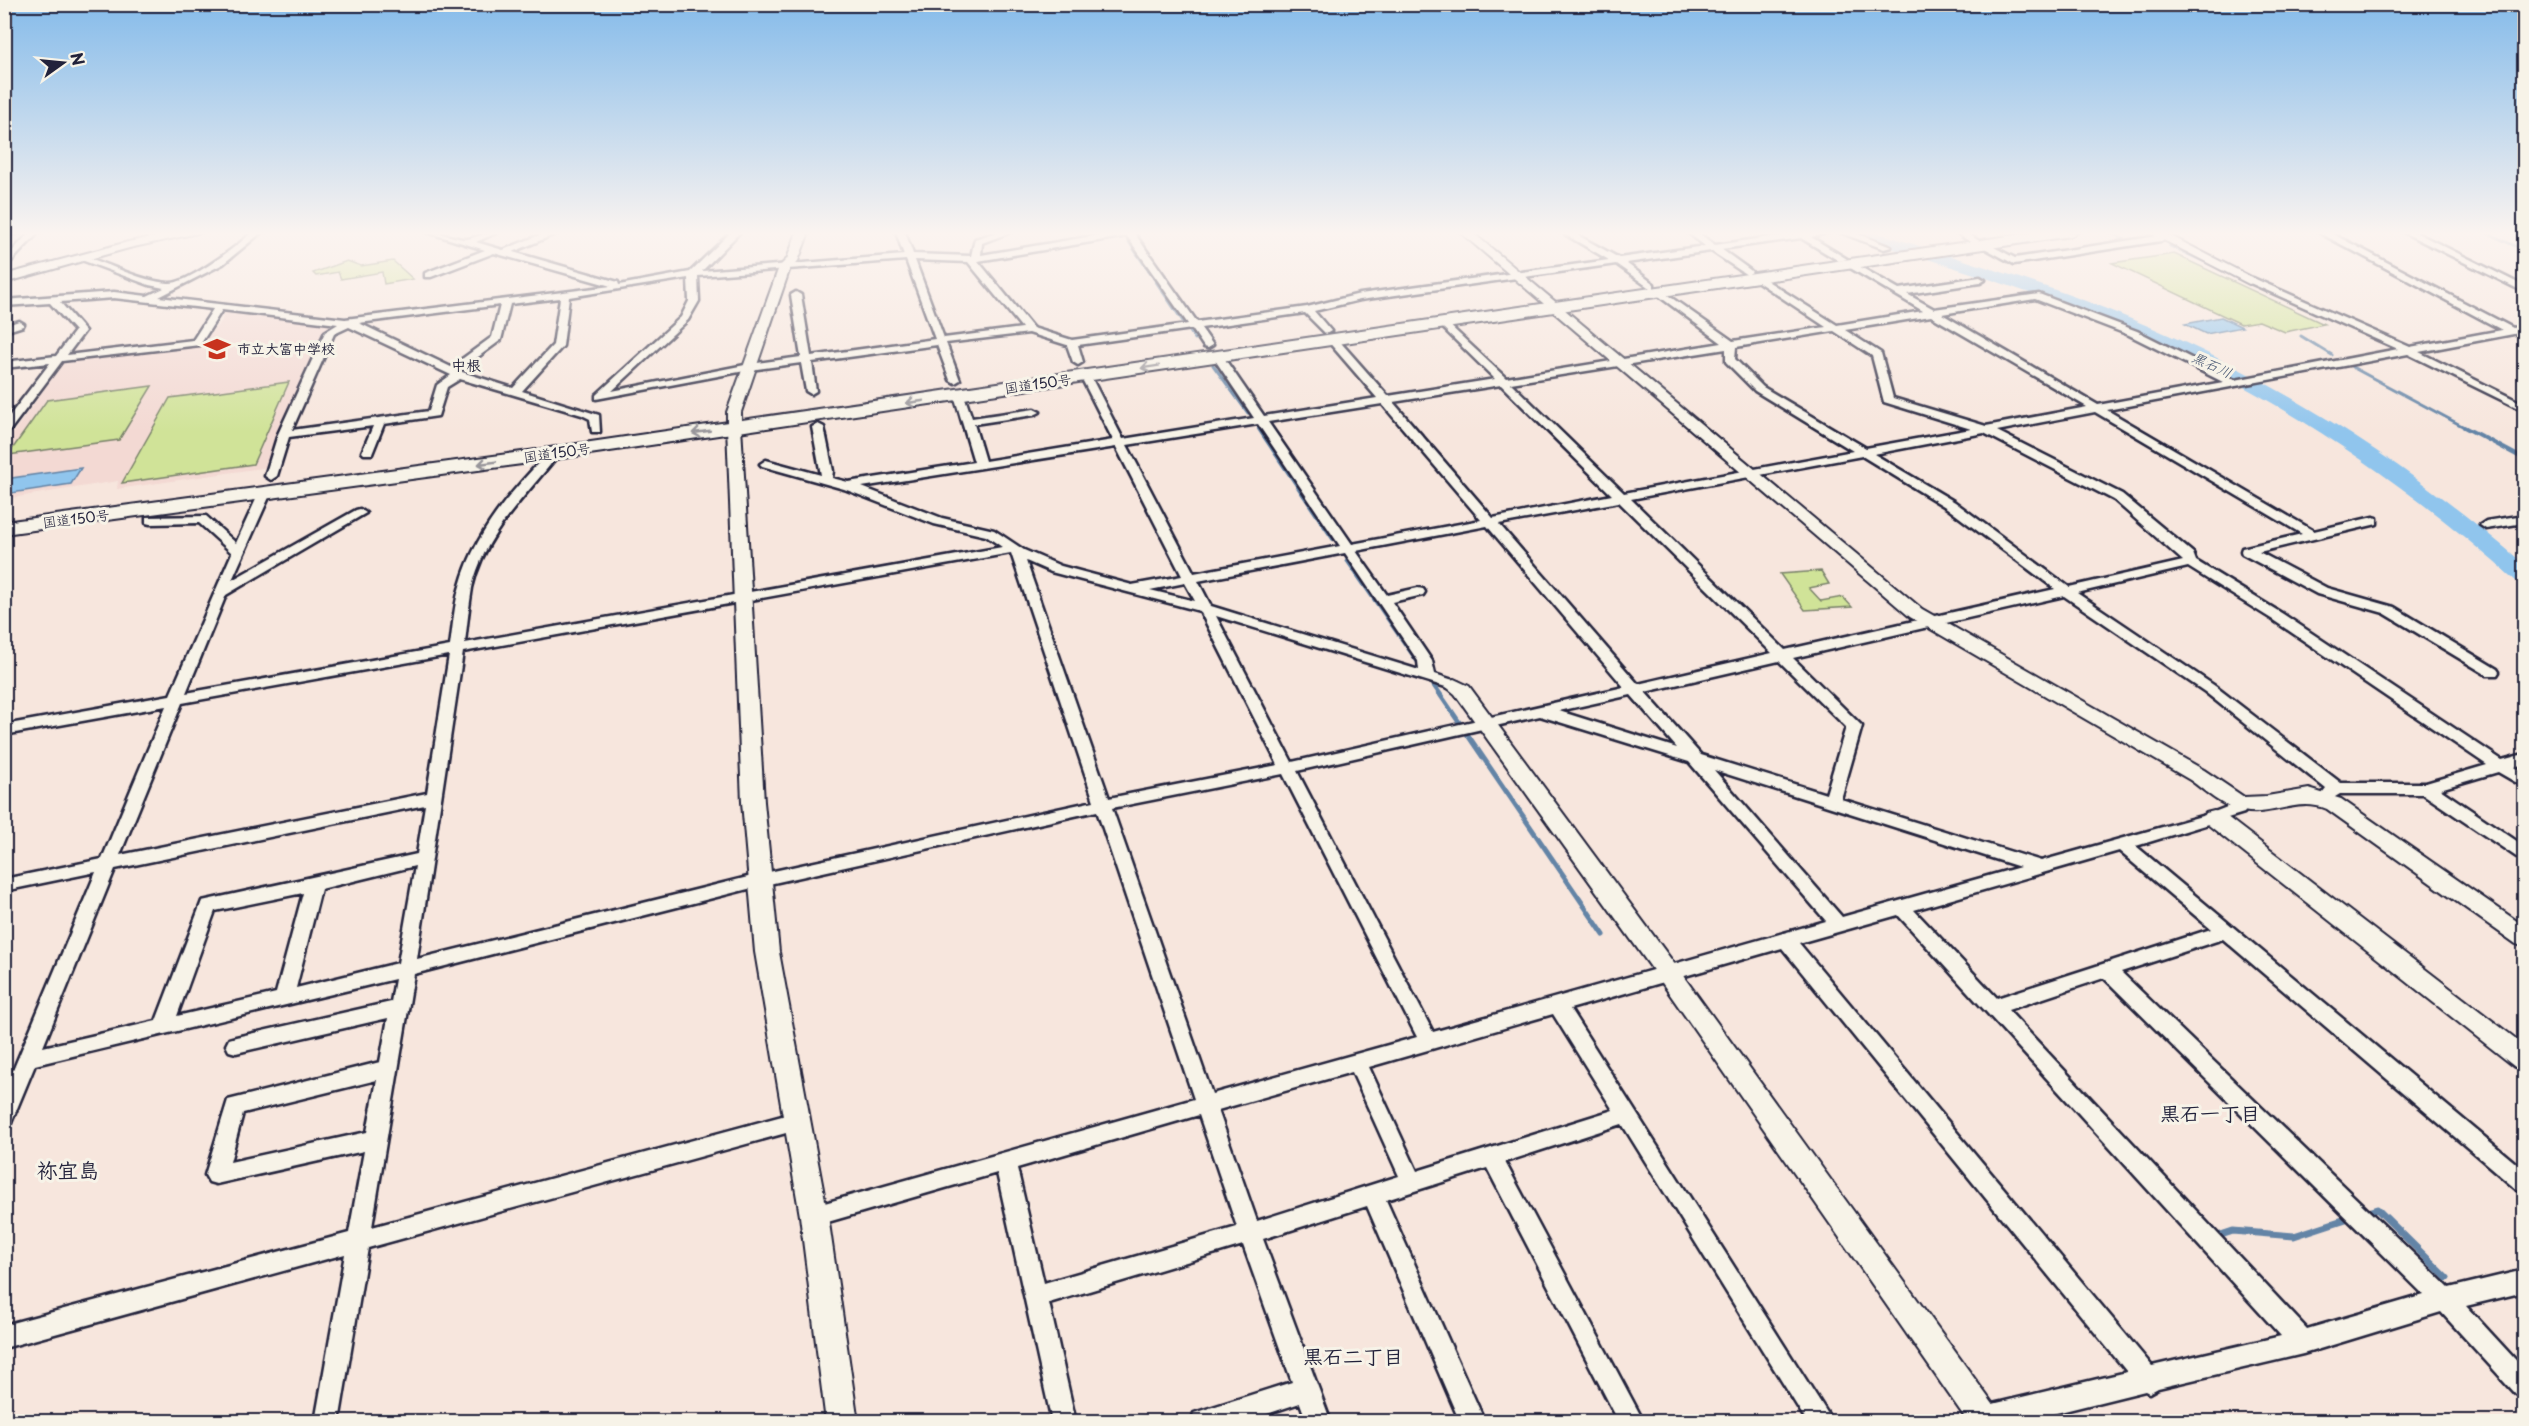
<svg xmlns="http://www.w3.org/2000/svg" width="2529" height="1426" viewBox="0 0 2529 1426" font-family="'Playpen Sans','Klee One',sans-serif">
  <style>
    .built { fill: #f3d9d3 }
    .green { fill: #d0e398; stroke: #79826a; stroke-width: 1.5 }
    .water { fill: #90c5ed; stroke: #6484a6; stroke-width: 1.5 }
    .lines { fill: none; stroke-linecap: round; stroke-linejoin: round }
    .stream-far3 { stroke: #6484a6; stroke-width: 3 }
    .stream-far2 { stroke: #6484a6; stroke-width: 4 }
    .stream-far1 { stroke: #6484a6; stroke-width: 5 }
    .stream { stroke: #6484a6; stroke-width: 7 }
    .river { fill: #90c5ed; fill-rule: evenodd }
    .street-casing { stroke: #22223b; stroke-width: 5 }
    .secondary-casing { stroke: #22223b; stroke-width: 4 }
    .highway-casing { stroke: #22223b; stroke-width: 4 }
    .street { fill: #f7f3e8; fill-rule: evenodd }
    .secondary { fill: #f7f3e8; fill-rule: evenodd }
    .highway { fill: #f7f3e8; fill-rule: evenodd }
    .oneway { stroke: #97959a }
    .labels { text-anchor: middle; stroke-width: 6; stroke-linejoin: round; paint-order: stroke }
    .far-poi-label { font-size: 14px; font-weight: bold; fill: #22223b; stroke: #f7f3e8; text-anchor: start }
    .far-water-label { font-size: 14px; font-style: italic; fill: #435370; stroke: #f7f3e8 }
    .far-street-label { font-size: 14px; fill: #22223b; stroke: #f7f3e8 }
    .far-quarter-label { font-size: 15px; font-weight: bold; fill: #22223b; stroke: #f7f3e8 }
    .near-neighbourhood-label { font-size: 20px; font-weight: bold; fill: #22223b; stroke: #f7f3e8 }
    .near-quarter-label { font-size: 21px; font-weight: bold; fill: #22223b; stroke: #f7f3e8 }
  </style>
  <rect width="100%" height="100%" fill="#f7e6dd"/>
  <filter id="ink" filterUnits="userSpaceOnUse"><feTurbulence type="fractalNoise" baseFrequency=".0167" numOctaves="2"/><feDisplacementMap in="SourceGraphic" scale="12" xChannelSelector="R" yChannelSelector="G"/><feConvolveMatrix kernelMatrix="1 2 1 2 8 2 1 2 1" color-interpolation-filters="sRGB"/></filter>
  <g filter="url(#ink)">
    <path class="built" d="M223 310 331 322 269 467 117 489 118 481 5 499V444L65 360 201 343 222 321Z"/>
    <path class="green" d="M2174 254 2324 324 2285 332 2259 321 2241 324 2112 263Z
      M347 261 361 266 393 261 413 279 384 284 382 272 341 279 338 272 316 276 313 273Z
      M289 382 253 464 122 483 170 398Z
      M152 386 119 440 8 455 47 400Z
      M1821 571 1829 584 1809 588 1821 601 1843 597 1852 607 1805 610 1780 574Z"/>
    <path class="water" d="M2221 317 2242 327 2206 334 2185 324Z
      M81 468 71 484 5 494V479Z"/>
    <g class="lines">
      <path class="stream-far3" d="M2109 232 2123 239
        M2485 232 2524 250
        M2506 232 2524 234
        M1127 239 1195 339
        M2170 246 2220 269
        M2301 336 2332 355
        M1213 365 1248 413
        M2352 367 2466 428"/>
      <path class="stream-far2" d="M2464 427 2524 459
        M1259 429 1333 539
        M1347 560 1419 664"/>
      <path class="stream-far1" d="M1431 681 1604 935"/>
      <path class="stream" d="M2371 1211 2377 1209 2447 1278
        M2218 1236 2233 1231 2294 1236 2349 1218"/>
      <path class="river" d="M1850 232H1875C1952 257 2029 279 2104 308 2259 368 2399 456 2524 564V583L2516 581C2405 483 2284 400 2149 340 2070 305 1988 278 1905 252 1892 248 1859 241 1850 232Z"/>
      <g class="street-casing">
        <path id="street" d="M4 232H21L4 237Z
          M30 232H39L4 269V260Z
          M252 232H262L223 264 159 297 345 319 611 286 494 253 431 277H425V273L485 250 427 232C441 232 452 238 465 239 473 239 486 232 498 232L476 242 503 250 547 232H560L513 252 618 282 619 285 690 272 731 232H740L702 271 904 255 896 232H905L913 254 971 256 975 239 997 232H1011L982 243 981 255 1116 232H1137L1135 234 1197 322 1307 307 1360 294 1609 260 1561 232H1572L1619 258 1705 246 1687 232H1697L1715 245 1804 232H1830L1811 237 1847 259 1839 261 1801 238 1721 249 1750 270 1752 272 1747 275 1711 251 1626 263 1654 284V288L1651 289 1616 264 1360 300 1314 311 1331 331 1326 334 1305 313 1201 328 1213 345 1208 348 1204 347 1192 329 1078 345 1083 362 1078 365 1073 362 1067 345 1029 333 946 343 960 380 955 383 950 380 937 345 812 362 816 391 811 394 806 391 801 363 750 370 596 399V395L681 317 689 301 688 278 569 297 563 346 522 391 599 415 600 432H592L590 419 582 415 460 379 447 387 438 416 384 424 372 454H364L362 452 373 426 289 437 277 476 271 480 265 476 278 434 325 332 338 324 222 310 200 345 62 361 8 433 4 434V423L50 363 4 368V362L56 356 75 331 50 303 4 306V300L114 292 147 296 164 288 149 285 76 258 84 256C111 265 141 281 169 283 186 285 239 245 252 232ZM1127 236 1188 324 1072 340 1033 328 978 261ZM906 260 935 339 811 356 801 295 796 292 791 295 801 357 750 364 612 391 688 320 699 301 698 276ZM915 260 968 262 1022 328 944 338ZM114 298 213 309 193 340 67 355 85 331 60 302ZM560 298 553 345 513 388 459 371 501 340 510 304ZM500 305 492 337 451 367 359 323ZM349 327 451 375 437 385 429 411 292 430 334 334Z
          M1839 232H1853L1891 247 1884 249Z
          M1955 232H1966L1979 241 1972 243Z
          M2318 232H2329L2513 328 2524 326V332L2419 352 2524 404V411L2408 354 2107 410 2314 531 2373 517 2377 518V524L2259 552 2327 588 2394 607 2497 669 2499 672 2497 675H2487L2384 613 2317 594 2242 554 2241 551 2242 548 2302 534 2095 412 1997 431 2122 494 2193 553 2196 561 2283 614 2502 760 2524 754V764L2514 767 2524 775V787L2498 772 2440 789 2524 846V860L2518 858 2423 794H2340L2330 800 2324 798 2322 794 2326 789 2205 692 2064 596 1793 658 1862 726 1841 799 2041 861 2209 814 2232 805 2236 800H2248L2250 804 2244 813 2136 846 2524 1170V1192L2517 1190 2223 939 2121 972 2449 1288 2524 1270V1292L2466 1306 2524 1369V1398L2516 1394 2441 1312 2303 1354 2158 1388 2149 1393 2145 1391 2020 1422H1969L1971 1410 1980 1407 2127 1372 1782 948 1570 1009 1833 1422H1807L1622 1124 1505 1162 1644 1422H1619L1487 1168 1386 1200 1485 1422H1460L1367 1206 1263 1239 1331 1422H1307L1300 1403 1243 1422H1191L1194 1413 1203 1410 1292 1382 1243 1245 1049 1303 1076 1422H1052L997 1173 814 1226 806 1223 803 1216 806 1209 814 1206 1194 1099 1097 811 760 886 414 974 372 1227 797 1112 804 1115 807 1121 804 1127 797 1130 368 1248 339 1422H315L345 1254 4 1348V1325L349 1233 364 1151 216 1184 209 1182 205 1175 228 1100 380 1062 388 1018 236 1053 229 1051 226 1045 229 1039 236 1037 391 1002 395 979 35 1065 11 1123 4 1126V1092L96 872 4 891V879L102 859 166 706 4 735V725L170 695 232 553 199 523 150 524 146 523V517L206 516 236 543 258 495 264 491 268 492 270 495 232 580 356 510 360 509 366 513 226 595 186 693 450 646C453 626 454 605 460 586 474 534 512 490 549 452L553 451 559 454C526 496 484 534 472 588 469 606 467 625 465 643L1002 547 986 536 934 524 844 489 762 466 760 464 766 460 821 475 812 427 818 424 824 427 833 471 832 478 848 482 974 462 954 395 959 392 964 395 972 418 1034 409 1040 412 1034 415 974 424 985 461 1113 440 1081 377 1086 374 1091 377 1123 439 1254 418 1213 357 1218 354 1222 355 1264 416 1377 398 1327 340 1326 338 1331 335 1335 336 1388 396 1495 379 1440 325 1439 323 1444 320 1506 378 1722 343 1656 294V290L1659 289 1733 341 1826 327 1755 280 1753 278 1758 275 1837 325 1923 311 1847 266 1845 264 1850 261 1899 289 1980 277 1985 280 1980 283 1907 294 1934 309 2039 294 2137 331 2235 380 2398 349 2250 283V279L2253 278 2410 347 2502 330ZM2035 299 2129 335 2223 382 2098 405 1942 314ZM1931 316 2087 407 1986 426 1893 398 1881 353 1845 330ZM1834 331 1872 356 1884 402 1971 429 1866 448 1763 387 1735 359 1736 347ZM1726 349V362L1755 391 1853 451 1624 493 1511 383ZM1501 385 1612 495 1493 518 1393 402ZM1382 404 1481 520 1352 544 1268 422ZM1258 424 1340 546 1194 573 1127 445ZM1984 433 2114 500 2183 561 2069 587 1955 502 1874 454ZM1116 447 1182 576 1132 585 1061 566 1024 550 994 530 942 518 862 487ZM1862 456 1947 508 2055 589 1785 650 1631 499ZM1619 502 1772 653 1638 684 1499 524ZM1487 526 1624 687 1292 762 1216 616 1449 688H1459L1461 685 1459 682 1435 674 1432 661 1392 602 1423 595 1425 592 1423 589 1418 588 1387 595 1356 551ZM1011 553 1094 801 760 874 417 959 463 652ZM1345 553 1418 661 1419 670 1211 606 1198 581ZM1026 561 1051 572 1200 611 1278 765 1109 798ZM2188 567 2273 620 2487 765 2426 783H2341L2215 686 2077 593ZM1185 583 1195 601 1150 590ZM449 655 427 793 120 855 182 703ZM1779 661 1846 727 1826 794 1701 755 1645 692ZM1631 695 1677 748 1559 711ZM1540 716 1689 762 1826 921 1433 1032 1297 771ZM1714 770 2020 867 1842 917ZM1283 774 1417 1037 1212 1094 1112 808ZM425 805 417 854 202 901 156 1021 43 1047 115 869ZM2119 851 2211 929 1997 998 1914 910ZM415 866 398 963 296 988 321 889ZM303 893 276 993 177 1016 215 911ZM1898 915 2281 1336 2152 1366 1799 943ZM2104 978 2424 1295 2307 1329 2008 1010ZM1553 1014 1613 1110 1417 1171 1369 1067ZM1352 1072 1399 1176 1257 1221 1218 1110ZM377 1080 367 1132 230 1162 243 1113ZM1199 1115 1237 1227 1044 1283 1017 1168Z
          M2403 232H2415L2524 286V292Z
          M2164 235 2168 238 2167 240 2014 264 1979 245 1986 243 2015 258Z
          M19 321 24 324 23 326 4 332V326Z
          M2524 515V523L2486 529 2480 525 2486 521Z"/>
      </g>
      <g class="secondary-casing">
        <path id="secondary" d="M177 232H202L129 248 4 283V275L128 242Z
          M797 232H809L798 261 790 268 741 412V427L764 802 779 952 828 1216 858 1422H826L800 1216 755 952 742 802 727 427V412L779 267 787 259Z
          M1460 232H1472L1922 609 2204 770 2244 797 2267 796 2309 789 2341 799 2524 926V947L2516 944 2327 809C2297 797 2272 817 2243 811 2221 807 2207 792 2190 780L1910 617Z
          M2148 232H2163L2259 281 2249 284Z
          M1454 679 1469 686 1676 966 1998 1411 2003 1422H1968L1660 980 1455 694 1444 685 1447 681Z
          M2214 811 2222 813 2524 1045V1069L2515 1067 2206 823 2203 818 2206 813Z"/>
      </g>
      <g class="highway-casing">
        <path id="highway" d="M2036 232H2078L2071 236 522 464 4 534V522L522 452Z"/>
      </g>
      <use href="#street" class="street"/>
      <use href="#secondary" class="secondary"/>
      <use href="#highway" class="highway"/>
    </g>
    <defs><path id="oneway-shaft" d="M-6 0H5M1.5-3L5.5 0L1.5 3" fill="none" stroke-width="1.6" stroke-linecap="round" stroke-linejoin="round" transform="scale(1.5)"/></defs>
    <g class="oneway">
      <use href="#oneway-shaft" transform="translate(1150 367) rotate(171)"/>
      <use href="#oneway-shaft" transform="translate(915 402) rotate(172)"/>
      <use href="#oneway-shaft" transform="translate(701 432) rotate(172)"/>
      <use href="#oneway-shaft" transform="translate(487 463) rotate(172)"/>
    </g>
  </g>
  <linearGradient id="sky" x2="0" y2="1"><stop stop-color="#85bbea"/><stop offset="0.54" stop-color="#fbf4f0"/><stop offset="1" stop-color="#fbf4f0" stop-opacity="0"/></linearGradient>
  <rect width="2529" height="432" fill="url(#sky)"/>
  <defs>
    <g id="school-bare" transform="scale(2.07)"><path d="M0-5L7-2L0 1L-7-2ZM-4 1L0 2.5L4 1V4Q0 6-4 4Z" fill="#c8321e" stroke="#f7f3e8" stroke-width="2.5" paint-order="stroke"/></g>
  </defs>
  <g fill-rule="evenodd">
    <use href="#school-bare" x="217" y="349"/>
  </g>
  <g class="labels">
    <g class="far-poi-label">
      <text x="237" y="354">市立大富中学校</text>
    </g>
    <g class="far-water-label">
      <text transform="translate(2212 365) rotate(25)" y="5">黒石川</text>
    </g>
    <g class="far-street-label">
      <text transform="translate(1038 384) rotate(-8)" y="5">国道150号</text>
      <text transform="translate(557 453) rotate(-8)" y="5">国道150号</text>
      <text transform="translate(76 519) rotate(-7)" y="5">国道150号</text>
    </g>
    <g class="far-quarter-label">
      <text x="466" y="371">中根</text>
    </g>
    <g class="near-neighbourhood-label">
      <text x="2210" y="1121">黒石一丁目</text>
      <text x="1353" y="1364">黒石二丁目</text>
    </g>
    <g class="near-quarter-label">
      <text x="68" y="1178">祢宜島</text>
    </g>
  </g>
  <rect width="2529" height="1426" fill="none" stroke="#f7f3e8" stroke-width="24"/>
  <rect x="12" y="12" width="2505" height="1402" fill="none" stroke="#22223b" stroke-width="2" filter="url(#ink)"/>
  <g transform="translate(63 63) rotate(75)" stroke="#f7f3e8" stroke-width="4.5" paint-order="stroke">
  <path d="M0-4.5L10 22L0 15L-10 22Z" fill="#22223b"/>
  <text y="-9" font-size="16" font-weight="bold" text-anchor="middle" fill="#22223b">N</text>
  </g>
</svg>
